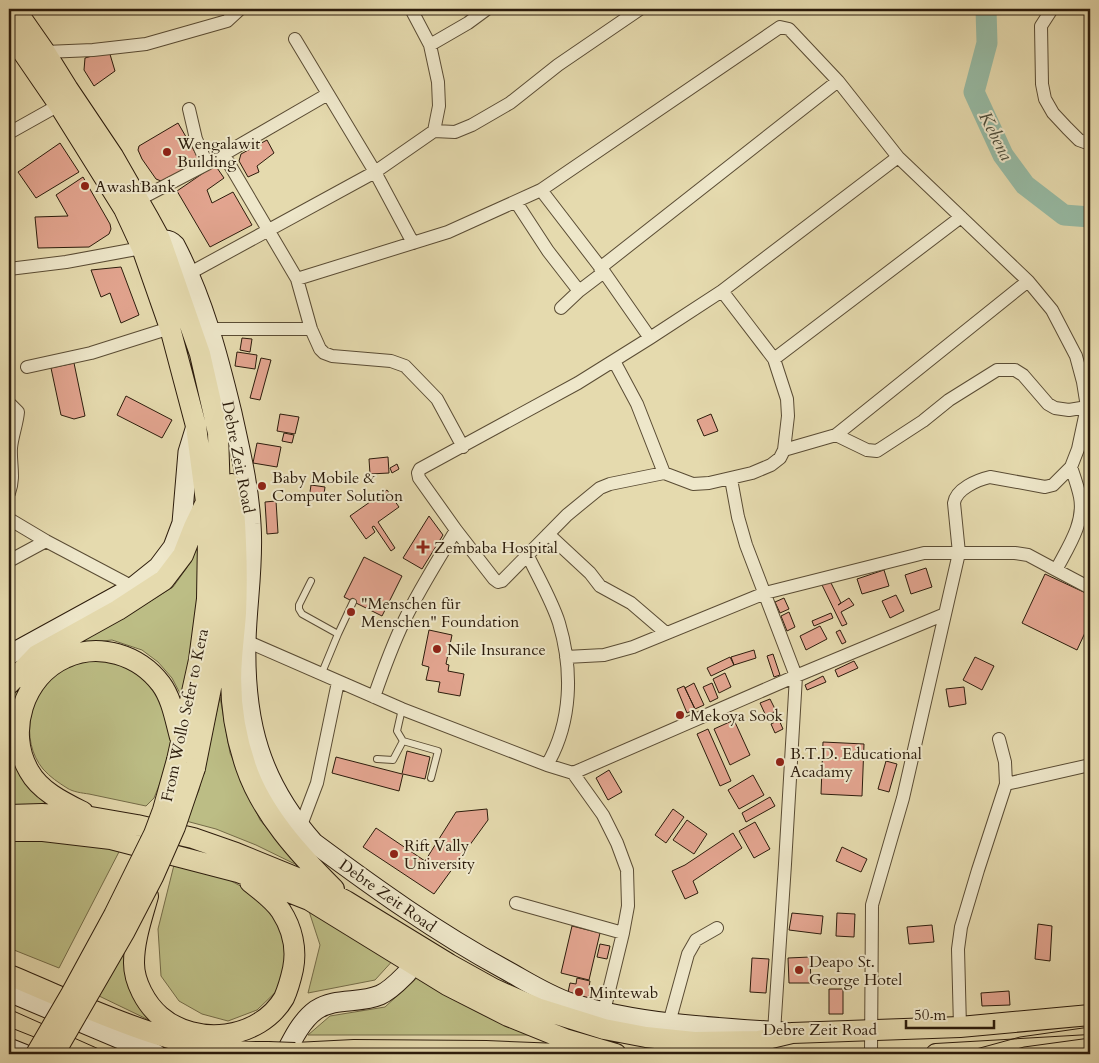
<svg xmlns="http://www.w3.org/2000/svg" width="1099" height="1063" viewBox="0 0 1099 1063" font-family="Cardo,serif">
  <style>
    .green { fill: #bcbd85; stroke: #746c48 }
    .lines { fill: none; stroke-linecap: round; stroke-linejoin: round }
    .river { stroke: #97bba5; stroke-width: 21 }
    .building { fill: #e3a590; stroke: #2c1c0c }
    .lane-casing { stroke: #5a4c34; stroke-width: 8 }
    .street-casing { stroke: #5a4c34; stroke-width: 14 }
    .secondary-casing { stroke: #2c1c0c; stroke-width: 21 }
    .primary-casing { stroke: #2c1c0c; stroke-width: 22 }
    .lane { stroke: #eee7ca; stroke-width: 6 }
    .street { stroke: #eee7ca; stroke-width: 12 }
    .secondary { stroke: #eee7ca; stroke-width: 19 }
    .primary { stroke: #e5daae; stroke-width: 20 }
    .tram { stroke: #2c1c0c; stroke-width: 1 }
    .primary-bridge-casing { stroke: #2c1c0c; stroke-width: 22; stroke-linecap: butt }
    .primary-bridge { stroke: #e5daae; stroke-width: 20 }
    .poi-dot { fill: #8f2418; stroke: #eee7ca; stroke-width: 2 }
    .labels { text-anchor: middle; stroke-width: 4; stroke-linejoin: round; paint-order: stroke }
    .poi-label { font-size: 16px; fill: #2c1c0c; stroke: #eee7ca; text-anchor: start }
    .street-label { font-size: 16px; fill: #2c1c0c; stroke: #eee7ca }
    .water-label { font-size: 18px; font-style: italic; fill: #4c4c3a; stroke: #eee7ca }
  </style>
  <rect width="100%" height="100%" fill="#e5daae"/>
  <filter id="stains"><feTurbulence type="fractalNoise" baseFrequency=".004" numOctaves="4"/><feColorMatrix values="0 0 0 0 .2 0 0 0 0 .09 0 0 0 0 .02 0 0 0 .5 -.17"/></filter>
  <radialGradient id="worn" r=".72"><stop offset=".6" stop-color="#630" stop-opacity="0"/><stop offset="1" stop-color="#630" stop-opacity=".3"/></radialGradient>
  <path class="green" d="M204 535V573L185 703 172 678 158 662 142 650 112 640 74 644 136 610 173 587 186 569Z
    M104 658 152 676 175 719 168 759 160 783 154 798 146 806C127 802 108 798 89 794 82 793 73 792 67 788 59 783 50 777 43 769 19 740 29 691 59 669 72 661 89 660 104 658Z
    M34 671 14 736 59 807 9 808V697Z
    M220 697 230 753 260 820 299 866 256 845 216 829 186 821 199 790Z
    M43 840 121 848 59 968 9 948V841Z
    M175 861 220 875 259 896 281 918 291 949 281 987 257 1010 228 1021 202 1014 179 1001 161 976 158 929Z
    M305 899 396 957 375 980 308 993 320 945Z
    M133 933 153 1022 97 995Z
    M421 974 540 1035H308L330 1016 385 1007Z"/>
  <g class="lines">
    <path class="river" d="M986 9 987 43 974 92 1003 155 1025 185 1064 215 1090 217"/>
  </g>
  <path class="building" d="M109 51 115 71 94 86 84 70 85 58Z
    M178 123 200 161 168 180 161 181 156 179 142 159 138 150 139 146Z
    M267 140 274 153 257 166 259 172 248 177 239 161 241 154Z
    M60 143 79 172 36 198 18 172Z
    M215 165 224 178 207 190 212 203 233 192 252 225 210 247 177 191Z
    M83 177 110 224 111 229 109 234 89 247 38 248 35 217 68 216 56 195Z
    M121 267 139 315 121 323 110 293 101 297 91 270Z
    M242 338 252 339 250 352 240 350Z
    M237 352 257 355 255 369 235 366Z
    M261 358 271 360 260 400 250 398Z
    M74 363 85 416 74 419 61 415 51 368Z
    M126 396 172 420 162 438 117 415Z
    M280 414 299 417 295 434 277 431Z
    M711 414 718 431 704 436 697 420Z
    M284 433 294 435 292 443 282 441Z
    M257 443 281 447 277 467 253 463Z
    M388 457 389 473 370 474 369 459Z
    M397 464 399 469 392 473 390 468Z
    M311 485 325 487 323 501 309 499Z
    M387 490 399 507 378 522 395 548 391 551 374 526 372 527 375 532 366 539 350 516Z
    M276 501 278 533 267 534 265 502Z
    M429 516 443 535 422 569 403 558Z
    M364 557 402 576 382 616 344 597Z
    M926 568 932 587 911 594 905 575Z
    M884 570 889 586 862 594 857 579Z
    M1045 574 1090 595V622L1077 650 1022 623Z
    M830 581 841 603 838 605 849 598 854 605 841 612 847 624 842 626 822 585Z
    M896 595 904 611 890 618 882 601Z
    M784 598 789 609 780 613 775 602Z
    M789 612 795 627 787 631 781 616Z
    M831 613 833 618 814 626 812 621Z
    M820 626 827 639 806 650 800 636Z
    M429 630 452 635 446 664 449 665 448 671 464 674 460 696 438 692 440 682 426 680 429 667 422 665Z
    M840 630 846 642 842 644 836 632Z
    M754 650 756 658 734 665 731 657Z
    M773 654 780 675 774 677 767 656Z
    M730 657 734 665 711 676 707 668Z
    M975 657 994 666 982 690 963 680Z
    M854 661 858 668 838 677 835 670Z
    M725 673 731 687 719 693 713 679Z
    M823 676 826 682 807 690 805 685Z
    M694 683 704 705 695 709 685 688Z
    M712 683 718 698 710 702 703 687Z
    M684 686 695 709 687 713 677 689Z
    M964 687 966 704 949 707 946 689Z
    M770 699 776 711 766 716 760 703Z
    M734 720 750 755 730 765 714 729Z
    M779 720 783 729 775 733 771 724Z
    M708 729 731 781 720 786 697 734Z
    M823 742 864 744 862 796 821 794Z
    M407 751 430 757 425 779 403 774 399 791 332 773 336 757 402 774Z
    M886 761 897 764 889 792 878 789Z
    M609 770 622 792 608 800 596 778Z
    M753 775 764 795 739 809 728 790Z
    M770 797 775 806 746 822 742 813Z
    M487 809 488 820 434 894 363 847 376 828 425 861 456 812Z
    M673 809 684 817 666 843 655 835Z
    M687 820 707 834 694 854 673 840Z
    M755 822 770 849 754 858 739 831Z
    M733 833 742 848 693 881 698 893 685 899 672 871 685 865Z
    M842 847 867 859 861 872 836 861Z
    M792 913 823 916 821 934 789 930Z
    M837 913 855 914 854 937 836 936Z
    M1038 924 1052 926 1050 961 1035 959Z
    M932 925 934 942 909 944 907 927Z
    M572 926 600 933 589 980 561 973Z
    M600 944 610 946 607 959 597 957Z
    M810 957 811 983H789L788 958Z
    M752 958 769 959 766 993 750 992Z
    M577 978 590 981 589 987H591L588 1002 567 997 570 983 576 984Z
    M829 989H843V1014H829Z
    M1009 991 1010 1005 982 1006 981 993Z"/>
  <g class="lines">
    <g class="lane-casing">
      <path id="lane" d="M311 581 299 605V609L302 614 338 634 321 675
        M338 634 353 602
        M402 709 397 731 403 741
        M377 759 393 760 403 741 438 751 431 778"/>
    </g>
    <g class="street-casing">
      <path id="street" d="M411 9 430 45 438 82 439 106 434 131
        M1052 9 1041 26 1042 84 1045 99 1053 113 1067 128 1079 140 1090 144
        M295 39 375 172 413 243
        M430 45 468 23 487 9
        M45 52 93 50 146 44 227 21 240 9
        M189 109 196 139 207 164
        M9 133 59 105
        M224 155 297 279 311 329 320 349 324 353 332 356 391 361 405 366 437 399 463 447
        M541 190 604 272 650 338
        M138 200 207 164 328 94
        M516 202 548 251 579 291 604 272
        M600 268 838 81
        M9 269 66 262 142 248
        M190 273 375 172 434 131 455 132 472 125 510 103 558 65 640 9
        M297 279 448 232 541 190 780 27 789 29 838 81 898 157 1028 281 1052 310 1076 356 1083 382 1087 407 1078 449 1071 467C1074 476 1078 487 1080 497 1085 523 1068 547 1056 570L1028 555 1015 553H924L765 593 633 647 604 655 566 657
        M722 291 774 359 787 399 788 416 784 450 780 458 771 465 752 473 709 483 693 484 664 473 610 484 600 488 567 515 502 581 498 582 494 579 456 530 419 478 418 473 420 469 578 383 650 338 722 291 898 157
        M561 308 579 291
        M209 329H311
        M774 359 961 217
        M614 361 637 404 664 473
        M27 367 91 353 170 328
        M9 403 18 412C17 424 12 436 11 448 10 464 15 477 9 493
        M836 435 867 450 877 451 923 421 949 400 997 370H1015L1023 375 1048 404 1055 408 1069 410 1087 407
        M784 450 836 435 1028 281
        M731 479 738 517 746 545 796 676 785 864 774 1032
        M9 519 46 541 133 587
        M548 534 590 573 600 586 631 603 666 633
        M528 556C538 577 552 601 559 623 573 670 572 722 547 765
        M9 561 46 541
        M1056 570 1090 588
        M246 641 402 709 547 765 573 773 603 815 617 843 627 870 628 906 623 933 604 1011
        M374 697C383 671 392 646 404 621 419 590 438 560 456 530
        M573 773 796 676 945 614
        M1006 784 1090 765
        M300 828 317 783 338 682
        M516 903 623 933
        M669 1023 688 954 696 940 717 928
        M960 1027 958 949 961 927 978 870 1006 784 1005 762 999 739
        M871 1054 872 905 903 798 959 553 954 503C956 489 977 480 990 477L1045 487 1053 485 1071 467"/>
    </g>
    <g class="secondary-casing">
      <path id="secondary" d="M149 245C158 240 168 237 175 245 203 298 218 355 232 413 240 450 249 486 251 524 254 563 247 602 246 641 244 722 260 782 314 843 376 889 436 932 504 969 526 981 547 995 571 1003 636 1024 718 1028 785 1032
        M9 655 133 587 158 567 173 547 182 523 188 452 196 426
        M9 992 156 1054
        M9 1048 24 1054
        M285 1054C293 1038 302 1020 316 1010 336 997 359 1004 380 995 391 990 399 981 407 973"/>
    </g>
    <g class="primary-casing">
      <path id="primary" d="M15 9 45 52 68 89 113 156 149 219 160 239 200 354 218 433 223 588 217 658 195 768
        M9 32 59 105 124 209 142 248 170 328 196 426 206 502 208 538 207 599 199 660 177 760
        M232 484C236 527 238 570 236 613 235 628 233 643 232 658 229 694 234 732 246 767 262 814 299 854 334 889
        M9 684 37 655 118 610 164 580 183 555 194 527 205 504
        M83 812C63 802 40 791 29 771 6 732 24 676 65 658 99 642 139 655 161 684 172 699 175 719 180 737
        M9 815 42 814 91 817 137 825 193 838 236 853 317 886 346 901 449 964 494 989 537 1008 604 1029 646 1037 694 1042 759 1041 792 1033 960 1027 1090 1015
        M9 831H43L111 839 238 872 309 900 447 985 508 1016 565 1039 616 1054
        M148 896C142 918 134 940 134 963 134 982 146 1004 160 1016 196 1047 259 1040 284 998 288 989 291 978 293 969 297 949 292 928 281 911 273 899 261 891 250 882
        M9 975C92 1009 176 1054 268 1052
        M295 1053 354 1050 486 1051 559 1054
        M936 1054 1090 1045"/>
    </g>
    <use href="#lane" class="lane"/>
    <use href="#street" class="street"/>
    <use href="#secondary" class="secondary"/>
    <use href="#primary" class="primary"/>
    <path class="tram" d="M9 1009 110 1054
      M9 1027 77 1054
      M958 1054 1020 1037 1090 1027
      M999 1054 1024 1047 1090 1038"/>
    <g class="primary-bridge-casing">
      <path id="primary-bridge" d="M268 1052 295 1053
        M36 1054 71 994 114 915 154 834 163 810 177 760
        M54 1054 125 931 153 877 175 827 195 768"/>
    </g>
    <use href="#primary-bridge" class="primary-bridge"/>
  </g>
  <g class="poi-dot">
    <circle cx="167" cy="152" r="5"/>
    <circle cx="85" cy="186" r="5"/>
    <circle cx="262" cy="486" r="5"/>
    <path d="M420.5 539.5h5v5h5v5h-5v5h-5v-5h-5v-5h5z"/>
    <circle cx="351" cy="612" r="5"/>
    <circle cx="437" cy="649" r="5"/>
    <circle cx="680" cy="715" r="5"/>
    <circle cx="780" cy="762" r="5"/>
    <circle cx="394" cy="854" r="5"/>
    <circle cx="799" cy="970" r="5"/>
    <circle cx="579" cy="992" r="5"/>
  </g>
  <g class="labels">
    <g class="poi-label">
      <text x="177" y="149">Wengalawit<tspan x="177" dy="18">Building</tspan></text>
      <text x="95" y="192">AwashBank</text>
      <text x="272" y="483">Baby Mobile &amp;<tspan x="272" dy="18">Computer Solution</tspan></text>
      <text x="434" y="553">Zembaba Hospital</text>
      <text x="361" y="609">"Menschen für<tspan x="361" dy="18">Menschen" Foundation</tspan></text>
      <text x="447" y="655">Nile Insurance</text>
      <text x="690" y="721">Mekoya Sook</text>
      <text x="790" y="759">B.T.D. Educational<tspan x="790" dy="18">Acadamy</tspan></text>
      <text x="404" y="851">Rift Vally<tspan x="404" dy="18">University</tspan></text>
      <text x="809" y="967">Deapo St.<tspan x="809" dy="18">George Hotel</tspan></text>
      <text x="589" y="998">Mintewab</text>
    </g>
    <g class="street-label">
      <text transform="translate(239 457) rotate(79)" y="6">Debre Zeit Road</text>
      <text transform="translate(184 715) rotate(-78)" y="6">From Wollo Sefer to Kera</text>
      <text transform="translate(388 895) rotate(35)" y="6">Debre Zeit Road</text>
      <text x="820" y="1035">Debre Zeit Road</text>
    </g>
    <g class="water-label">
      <text transform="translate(996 136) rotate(63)" y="6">Kebena</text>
    </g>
  </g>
  <rect width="1099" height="1063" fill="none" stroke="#e5daae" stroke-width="30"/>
  <rect x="10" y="10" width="1079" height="1043" fill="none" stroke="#2c1c0c" stroke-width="2.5"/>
  <rect x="15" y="15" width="1069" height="1033" fill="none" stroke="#2c1c0c"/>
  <path d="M906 1020v8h88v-8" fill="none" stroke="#2c1c0c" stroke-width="2.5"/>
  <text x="914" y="1020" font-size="15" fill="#2c1c0c" stroke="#eee7ca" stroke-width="4" paint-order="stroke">50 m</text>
  <rect width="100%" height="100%" filter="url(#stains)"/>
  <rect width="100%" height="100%" fill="url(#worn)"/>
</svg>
